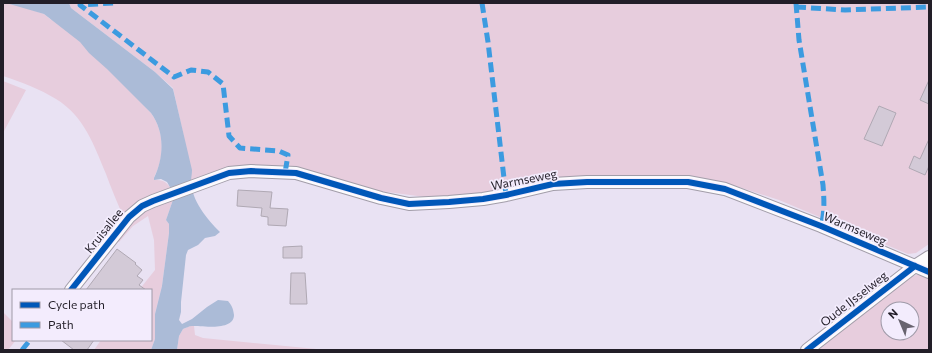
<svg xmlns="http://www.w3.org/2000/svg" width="932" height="353" viewBox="0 0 932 353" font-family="Commissioner,sans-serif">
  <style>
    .green { fill: #e7cddd; fill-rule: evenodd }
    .water { fill: #abbbd7 }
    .building { fill: #d3cad7; stroke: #afa8b3 }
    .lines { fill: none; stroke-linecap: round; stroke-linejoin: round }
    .minor-casing { stroke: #a29da9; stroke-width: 14 }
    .minor { stroke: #fcfbfd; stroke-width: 12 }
    .quiet { stroke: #3c9be0; stroke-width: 5; stroke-dasharray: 10 5; stroke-linecap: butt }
    .cycleway-casing { stroke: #f3ecfd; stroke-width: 8 }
    .cycleway { stroke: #0057b8; stroke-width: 6 }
    .labels { text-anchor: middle; stroke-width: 3.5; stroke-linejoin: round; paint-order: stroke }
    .street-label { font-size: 12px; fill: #221e28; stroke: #f3ecfd }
  </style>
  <rect width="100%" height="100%" fill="#e9e2f3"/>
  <path class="green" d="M3 3 17 5 44 14 50 19 78 35 151 113C162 128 165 149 158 168 157 172 154 175 154 180 163 180 166 181 171 189L123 216C117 202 111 188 106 174 94 145 84 116 56 99 40 89 21 82 3 76Z
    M69 3H929V244L916 253 908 254 779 200 739 187 722 182 704 179 680 177 582 176 559 179 481 194 459 196 425 197 380 191 323 175 295 169 191 182 183 133 173 88 155 72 71 8Z
    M3 81 26 90 3 133Z
    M174 197 166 220 169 224V233L162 286 155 314V339L151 350H94L101 340H151V290H139L155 270 154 240 148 216 133 226 119 242 114 239 136 214Z
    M916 275H921L929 277V350H817L910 277ZM888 309H912V333H888Z
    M3 312 13 322V340H16L8 350H3Z
    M190 326H194L195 335 203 338 327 350H177L179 336 183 329Z"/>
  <path class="water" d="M6 3H69L71 8 155 72 173 89 192 170C192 174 191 178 191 182 192 201 207 219 220 232L215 236 205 238 198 245 188 250 186 255 181 302V312L179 320 182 324 192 319 207 307 218 300 228 301C232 306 233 308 234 315 234 331 203 326 192 326 189 326 186 328 183 329L179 336 177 350H151L155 339V314L162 286 169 233V224L166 220 174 197 171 189 167 182 161 179 154 180V178C164 157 165 132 151 113L107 69 89 53 80 42 44 14Z"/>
  <path class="building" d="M929 80V104L920 100Z
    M879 106 896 113 882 146 864 139Z
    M929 139V166L925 175 909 168 914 156 920 159Z
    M238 190 272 192 270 208 288 209 286 226 268 225V217L261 216 262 208 237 206Z
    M302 246V258H283V247Z
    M117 249 136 263 135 264 142 270 137 276 143 280 139 285 146 290H86Z
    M291 273H305L307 304H290Z
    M61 340H94L87 350H74Z"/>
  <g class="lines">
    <g class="minor-casing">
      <path id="minor" d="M71 290 129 217 142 206 153 201 229 173 251 171 296 173 381 198 409 204 449 202 483 199 506 195 553 184 587 182H688L725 189 821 226 929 272
        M807 350 915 266 929 257"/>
    </g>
    <use href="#minor" class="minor"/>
    <path class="quiet" d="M113 3 80 5 174 77 191 70 208 72 223 84 229 136 240 148 279 151 288 155 285 173
      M482 3 488 42 506 195
      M796 3 799 40 823 185C824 199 825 212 821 226
      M796 7 845 10 929 7
      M22 350 30 340"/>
    <g class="cycleway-casing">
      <path id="cycleway" d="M71 290 129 217 142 206 153 201 229 173 251 171 296 173 381 198 409 204 449 202 483 199 506 195 553 184 587 182H688L725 189 821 226 929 272
        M807 350 915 266"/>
    </g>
    <use href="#cycleway" class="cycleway"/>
  </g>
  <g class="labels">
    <g class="street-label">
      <text transform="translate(524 180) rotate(-11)" y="4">Warmseweg</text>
      <text transform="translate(855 229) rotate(23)" y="4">Warmseweg</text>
      <text transform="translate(104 231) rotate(-51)" y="4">Kruisallee</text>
      <text transform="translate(854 299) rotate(-38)" y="4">Oude IJsselweg</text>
    </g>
  </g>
  <rect width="932" height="353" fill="none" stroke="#221e28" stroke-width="8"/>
  <rect x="12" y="289" width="140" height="52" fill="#f3ecfd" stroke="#9f9aa8"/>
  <rect x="20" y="302" width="20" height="6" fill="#0057b8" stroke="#9f9aa8"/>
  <text x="48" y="309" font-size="12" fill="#221e28">Cycle path</text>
  <rect x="20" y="322" width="20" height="6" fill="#3c9be0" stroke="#9f9aa8"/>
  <text x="48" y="329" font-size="12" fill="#221e28">Path</text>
  <g transform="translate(900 321) rotate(316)"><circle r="19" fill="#f3ecfd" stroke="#9f9aa8"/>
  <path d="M0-3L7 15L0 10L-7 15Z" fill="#68636f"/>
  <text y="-6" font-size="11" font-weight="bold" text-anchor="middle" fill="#221e28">N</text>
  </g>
</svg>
